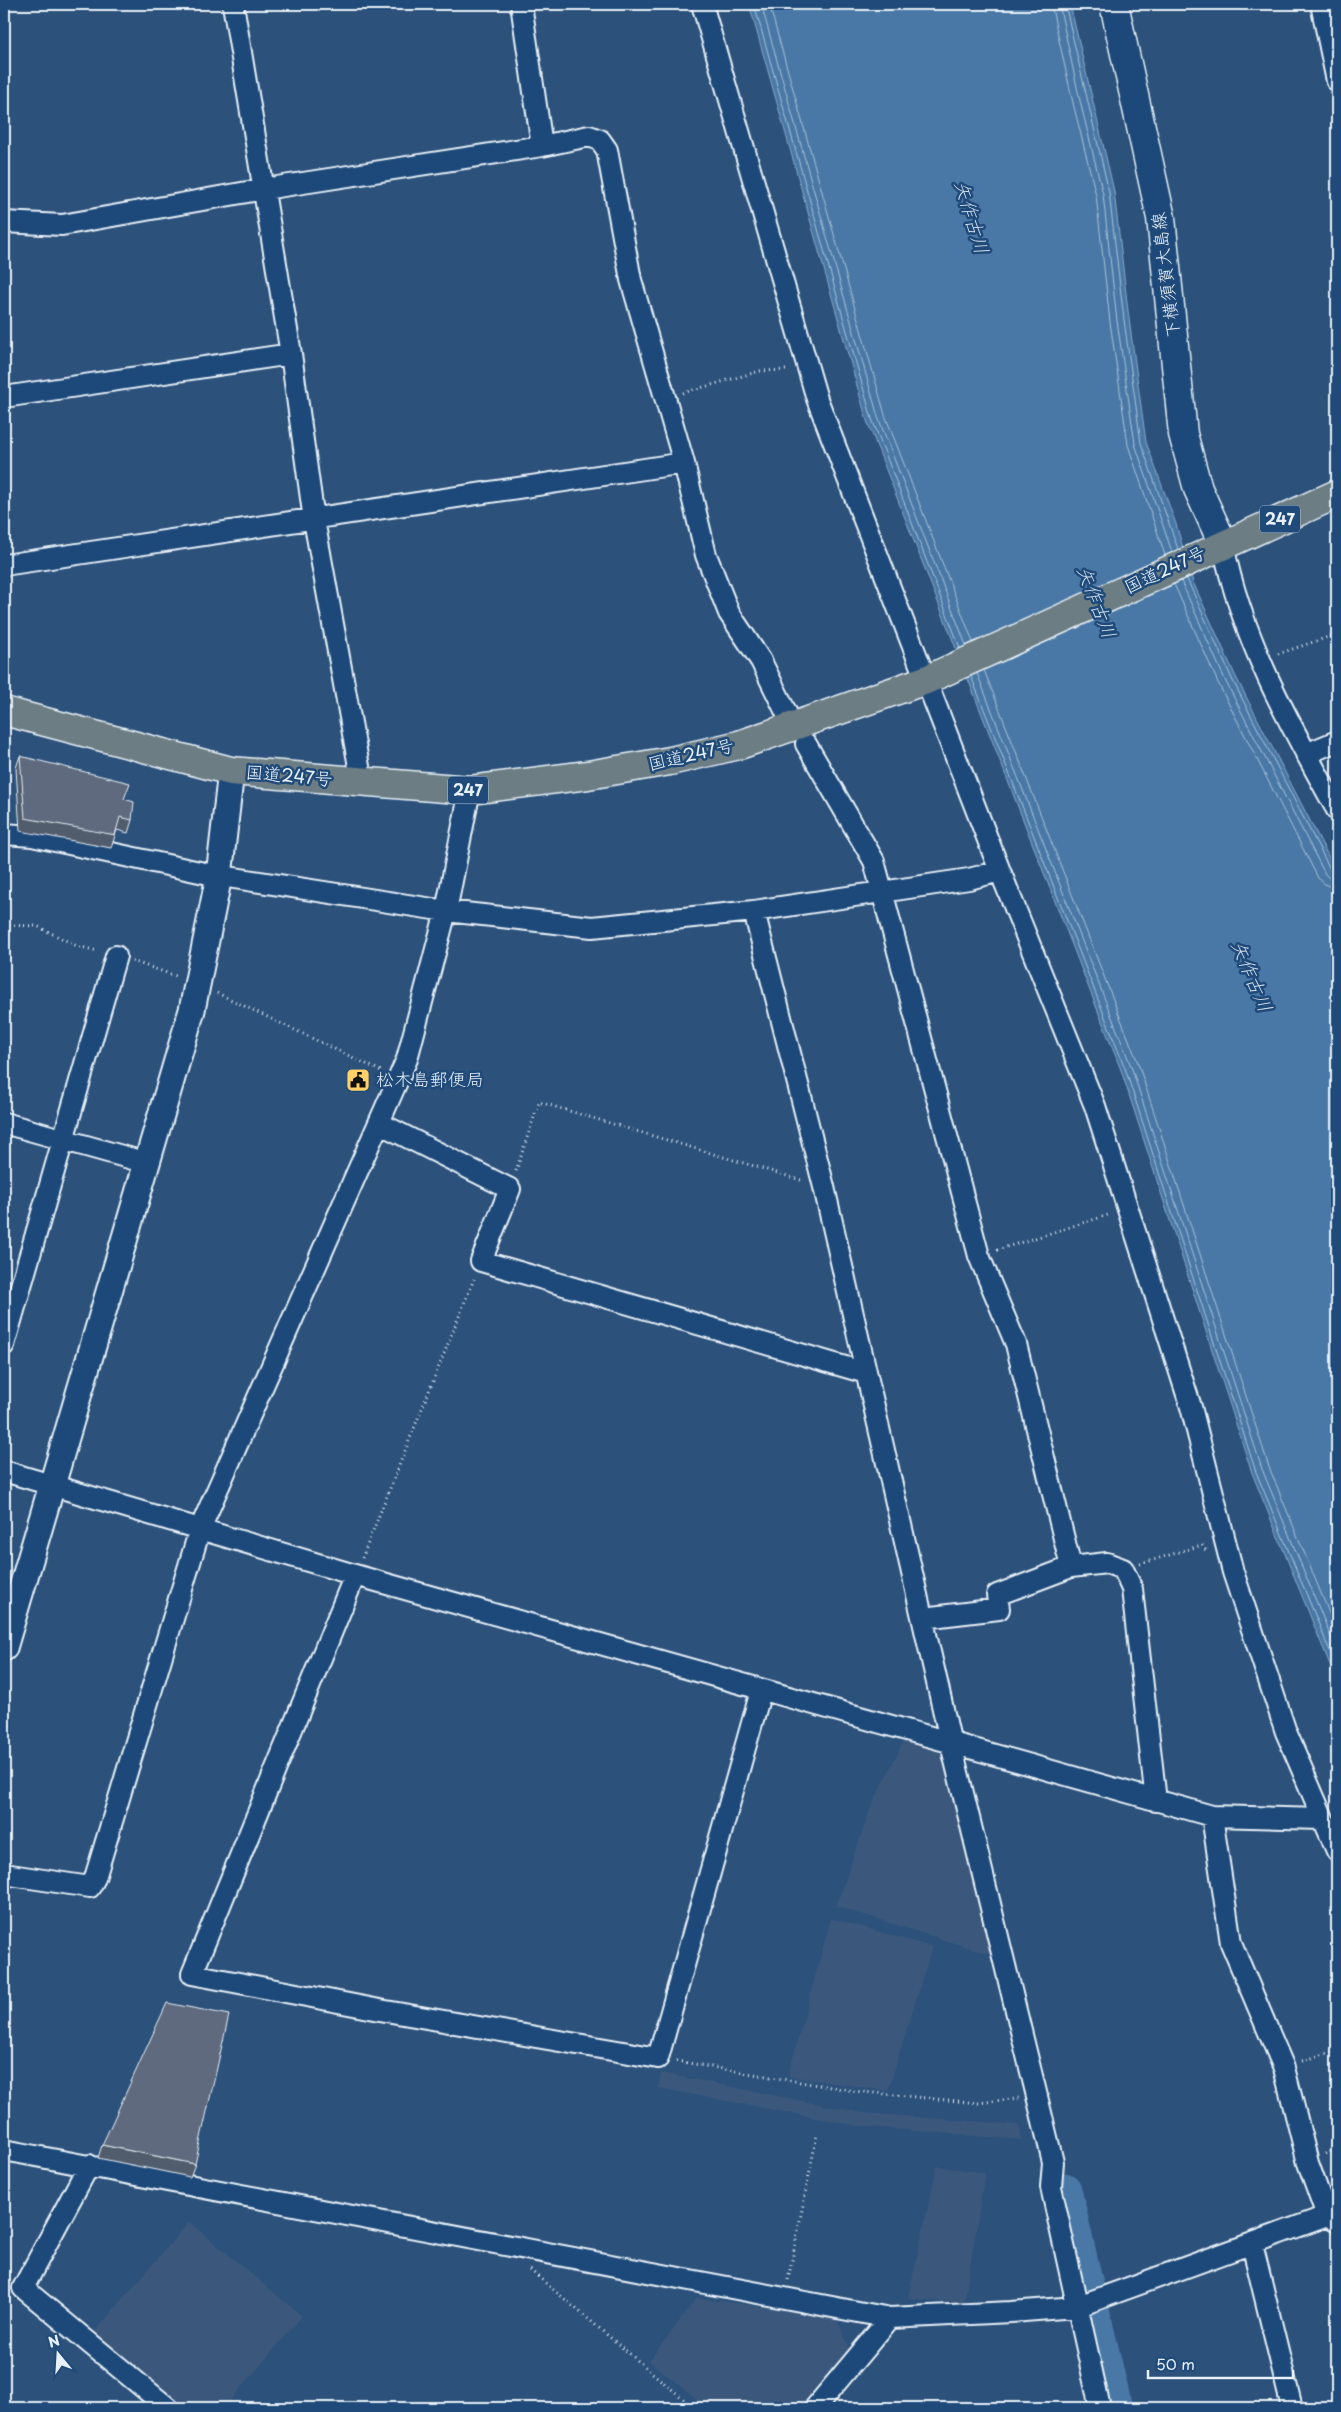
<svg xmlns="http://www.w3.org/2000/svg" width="1341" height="2412" viewBox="0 0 1341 2412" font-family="'Playpen Sans','Klee One',sans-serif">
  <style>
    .built { fill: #3b597c }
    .water { fill: #4a78a6; stroke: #89a8c7 }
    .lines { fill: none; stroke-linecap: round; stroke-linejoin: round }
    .shore { stroke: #a9c1d7; stroke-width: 1 }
    .river { stroke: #4a78a6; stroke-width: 35 }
    .minor-casing { stroke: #e8f1f8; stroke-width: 24 }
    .tertiary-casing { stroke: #e8f1f8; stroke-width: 29 }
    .secondary-casing { stroke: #e8f1f8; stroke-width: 31 }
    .trunk-casing { stroke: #e8f1f8; stroke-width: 31 }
    .path { stroke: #e8f1f8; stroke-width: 3; stroke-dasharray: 1 4; stroke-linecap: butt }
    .minor { stroke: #1f4a7a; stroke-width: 20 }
    .tertiary { stroke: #1f4a7a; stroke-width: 25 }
    .secondary { stroke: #1f4a7a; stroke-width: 28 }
    .trunk { stroke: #6c7e84; stroke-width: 28 }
    .wall { fill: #515c6c; stroke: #e8f1f8 }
    .building { fill: #5e6b7e; stroke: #e8f1f8 }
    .labels { text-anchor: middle; stroke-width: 5; stroke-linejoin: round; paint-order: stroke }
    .shield { fill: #1f4a7a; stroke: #acbfd2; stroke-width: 1 }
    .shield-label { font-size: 16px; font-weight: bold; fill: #e8f1f8 }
    .street-label { font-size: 18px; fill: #e8f1f8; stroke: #1f4a7a }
    .poi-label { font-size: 18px; fill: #e8f1f8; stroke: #1f4a7a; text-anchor: start }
    .water-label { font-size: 19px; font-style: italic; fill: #d0dfec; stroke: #1f4a7a }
  </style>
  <rect width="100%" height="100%" fill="#2c517b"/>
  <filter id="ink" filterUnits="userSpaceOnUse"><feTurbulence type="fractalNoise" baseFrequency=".02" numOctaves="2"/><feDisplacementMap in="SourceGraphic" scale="10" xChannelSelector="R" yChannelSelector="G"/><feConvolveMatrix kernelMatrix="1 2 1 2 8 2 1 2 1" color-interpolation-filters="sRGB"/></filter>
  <g filter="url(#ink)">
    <path class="built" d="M904 1740 937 1748 945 1757 992 1955 836 1906 870 1810Z
      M831 1918 932 1947 888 2091 788 2076Z
      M661 2073 863 2113 1020 2125 1021 2140 859 2126 658 2088Z
      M937 2166 985 2173 964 2304 908 2298Z
      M189 2222 302 2316 224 2408H178L91 2336Z
      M697 2298 836 2317 851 2351 801 2408H708L649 2361Z"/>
    <path class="water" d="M749 4H1070L1114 191 1129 319 1146 442 1176 524 1193 582 1236 677 1337 873V1682L1252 1473 1121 1070 867 421Z"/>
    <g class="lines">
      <path class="shore" d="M754 4 872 419 960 648
        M761 4 878 417 966 645
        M769 4 885 415 973 642
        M1051 4 1073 103 1096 195 1110 322 1128 445 1165 555
        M1059 4 1080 101 1103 194 1117 321 1135 444 1172 552
        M1065 4 1109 192 1124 320 1141 443 1178 549
        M1187 579 1232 679 1331 871 1337 874
        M1181 581 1226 682 1325 874 1331 880 1337 881
        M1174 584 1219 685 1318 878 1326 885 1337 888
        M984 670 1138 1063 1269 1467 1337 1632
        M977 673 1131 1066 1262 1469 1337 1652
        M971 676 1125 1068 1256 1472 1337 1668"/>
      <path class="river" d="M1064 2190 1115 2408"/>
      <g class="minor-casing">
        <path id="minor" d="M233 4 291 354 314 520 362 783
          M521 4 542 146
          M702 4 817 399 1000 871 1095 1106 1191 1407 1233 1572 1286 1732 1337 1851
          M1321 4 1337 81
          M4 222 62 225 264 189 542 146 589 136 600 140 607 150 631 280 684 463 706 555 729 613 761 661 786 712
          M4 397 291 354
          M1223 544C1241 638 1291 727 1337 810
          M4 565 684 463
          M806 744 874 861 979 1256 1016 1344 1071 1567
          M1306 754 1337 741
          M4 834 32 836 209 874 446 911 592 927 754 911 969 879 1000 871
          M754 911 824 1187 951 1744 1053 2162 1051 2187 1100 2408
          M4 1123 147 1163
          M379 1123 510 1189 481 1261 866 1373
          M4 1345 116 956
          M4 1471 355 1575 1212 1816 1322 1819
          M355 1575 192 1974 380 2010 658 2058 761 1691
          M923 1618 999 1609 997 1595 1071 1567 1107 1563 1123 1569 1132 1589 1156 1801
          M1212 1816 1231 1943 1284 2068 1308 2163 1327 2216 1337 2222
          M4 1874 90 1887 95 1878 200 1529 407 1059 446 911 470 790
          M4 2150 890 2318 1011 2312 1076 2307 1327 2216
          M89 2165 23 2288 168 2408
          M1252 2244 1292 2408
          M815 2408 890 2318"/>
      </g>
      <g class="tertiary-casing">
        <path id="tertiary" d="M4 1648 192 1010 219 876 231 771"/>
      </g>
      <g class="secondary-casing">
        <path id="secondary" d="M1114 4 1161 218 1183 434 1198 489 1223 544"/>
      </g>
      <g class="trunk-casing">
        <path id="trunk" d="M4 711 231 771 470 790 588 775 670 761 739 745 926 680 1337 494"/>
      </g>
      <path class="path" d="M683 393 760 371 788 370
        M1278 654 1337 634
        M4 925 37 926 77 946 98 951
        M132 961 176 976
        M217 993 383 1072
        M516 1171 539 1102 804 1181
        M997 1250 1111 1214
        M362 1558 474 1279
        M1140 1564 1202 1545 1207 1552
        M676 2061 854 2091 978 2103 1019 2098
        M1302 2061 1337 2050
        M1325 2154 1337 2147
        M530 2270 694 2408
        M788 2280 817 2135"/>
      <use href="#minor" class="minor"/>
      <use href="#tertiary" class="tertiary"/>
      <use href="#secondary" class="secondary"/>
      <use href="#trunk" class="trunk"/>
    </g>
    <path class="wall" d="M20 756 124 799 132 820 128 833 117 830 111 848 20 831 16 768Z
      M102 2145 195 2164 190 2177 98 2158Z"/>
    <path class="building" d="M20 756 130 783 124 799 134 802 132 820 120 817 115 835 25 818Z
      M167 2003 229 2015 195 2164 102 2145Z"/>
  </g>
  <defs>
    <g id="civic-square" transform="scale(1.25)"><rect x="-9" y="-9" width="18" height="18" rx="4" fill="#ffd166" stroke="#1f4a7a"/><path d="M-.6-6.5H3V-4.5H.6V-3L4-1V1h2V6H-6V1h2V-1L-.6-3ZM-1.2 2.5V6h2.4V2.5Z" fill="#111"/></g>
  </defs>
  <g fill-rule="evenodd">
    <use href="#civic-square" x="358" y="1080"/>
  </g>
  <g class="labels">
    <g class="shield">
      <rect x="1260" y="505.5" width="40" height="27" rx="4"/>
      <rect x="448" y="776.5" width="40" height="27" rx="4"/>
    </g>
    <g class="shield-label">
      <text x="1280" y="525">247</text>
      <text x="468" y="796">247</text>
    </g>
    <g class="street-label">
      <text transform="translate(1166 275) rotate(-97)" y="6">下横須賀大島線</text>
      <text transform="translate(1165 570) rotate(-25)" y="6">国道247号</text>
      <text transform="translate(691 755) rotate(-13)" y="6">国道247号</text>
      <text transform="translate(289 776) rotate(5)" y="6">国道247号</text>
    </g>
    <g class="poi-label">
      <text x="376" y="1086">松木島郵便局</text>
    </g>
    <g class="water-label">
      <text transform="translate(972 217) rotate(73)" y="7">矢作古川</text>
      <text transform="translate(1097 602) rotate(69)" y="7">矢作古川</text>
      <text transform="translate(1252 976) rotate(67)" y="7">矢作古川</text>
    </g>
  </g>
  <rect width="1341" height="2412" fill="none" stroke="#1f4a7a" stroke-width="20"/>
  <rect x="10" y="10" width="1321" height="2392" fill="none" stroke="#e8f1f8" stroke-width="2" filter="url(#ink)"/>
  <g transform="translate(58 2354) rotate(342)" stroke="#1f4a7a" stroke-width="4" paint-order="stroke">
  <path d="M0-4L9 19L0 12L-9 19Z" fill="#e8f1f8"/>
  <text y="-8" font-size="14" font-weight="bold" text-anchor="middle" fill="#e8f1f8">N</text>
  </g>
  <path d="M1148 2370v8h145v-8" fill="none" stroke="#e8f1f8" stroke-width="2.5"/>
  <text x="1156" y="2370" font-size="15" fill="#e8f1f8" stroke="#1f4a7a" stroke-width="4" paint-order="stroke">50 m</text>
</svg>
